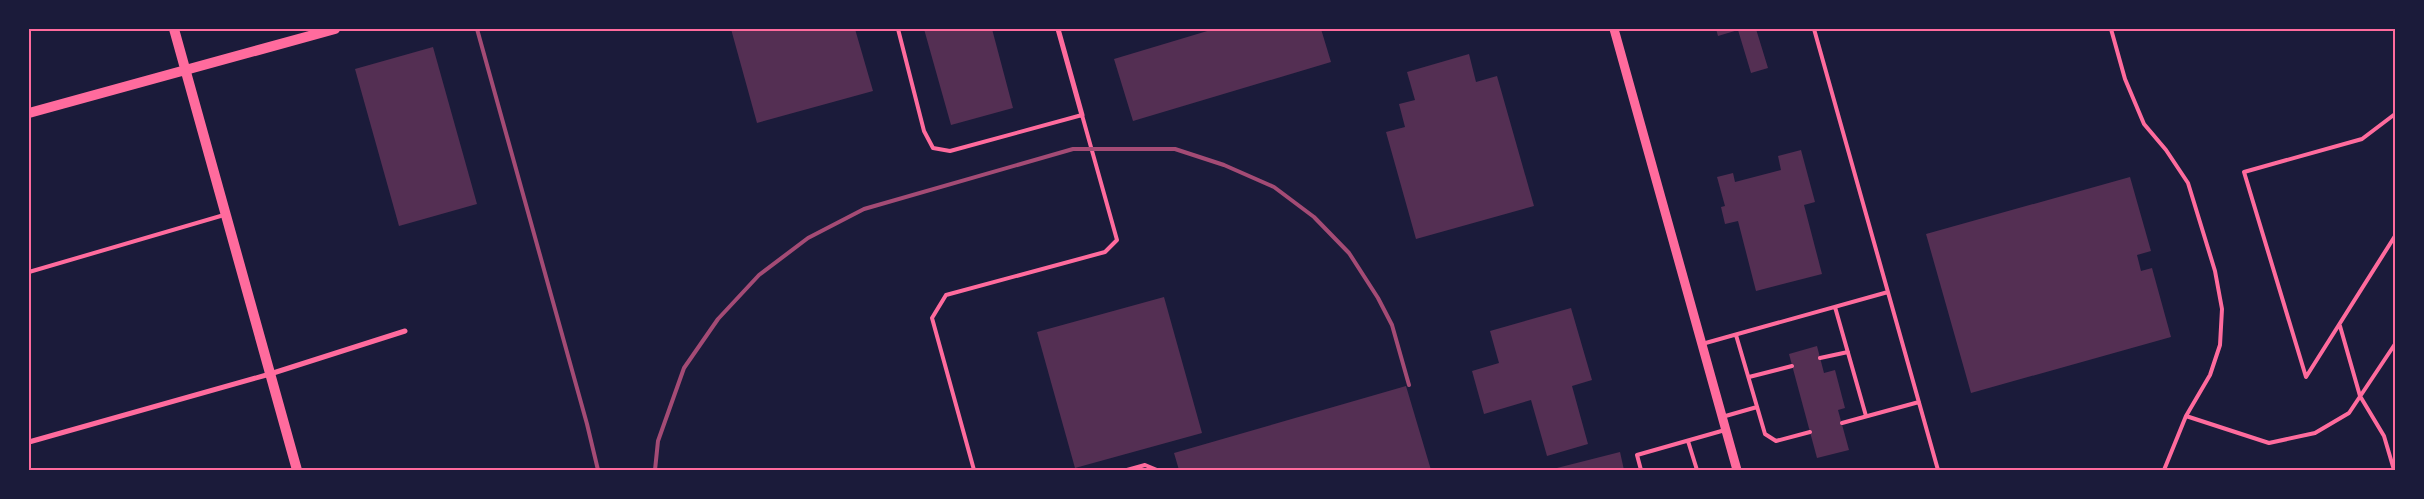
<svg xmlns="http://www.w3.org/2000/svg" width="2424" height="499" viewBox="0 0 2424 499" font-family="'Noto Sans',sans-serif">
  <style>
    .building { fill: #542f53 }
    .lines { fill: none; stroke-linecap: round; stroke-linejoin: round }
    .service { stroke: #ff6b9d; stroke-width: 4 }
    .minor { stroke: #ff6b9d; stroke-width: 5 }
    .tertiary { stroke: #ff6b9d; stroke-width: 9 }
    .secondary { stroke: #ff6b9d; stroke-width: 10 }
    .rail { stroke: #a44b75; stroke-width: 4 }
    .neatline { fill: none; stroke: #ff6b9d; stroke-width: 2 }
  </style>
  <rect width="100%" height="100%" fill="#1b1b3a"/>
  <path class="building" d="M731 29H855L873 91 757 123Z
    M924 29H992L1013 108 951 125Z
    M1214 29H1321L1331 62 1133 121 1114 59Z
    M1716 29H1756L1768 68 1751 73 1738 30 1718 36Z
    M433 47 477 204 399 226 355 69Z
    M1469 54 1476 82 1497 76 1534 206 1416 239 1386 132 1405 127 1399 104 1415 100 1407 72Z
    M1801 150 1815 202 1804 205 1822 274 1756 291 1738 221 1725 224 1721 207 1725 206 1717 177 1733 173 1735 182 1781 170 1778 156Z
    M2130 177 2151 251 2137 255 2141 271 2152 268 2171 337 1971 393 1926 234Z
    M1164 297 1202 433 1075 468 1037 332Z
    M1571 308 1592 380 1572 386 1588 444 1547 456 1531 400 1484 414 1472 371 1499 363 1490 331Z
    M1817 346 1824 373 1835 370 1845 408 1838 410 1849 450 1817 458 1789 354Z
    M1406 386 1431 470H1179L1174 453Z
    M1620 452 1624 470H1549Z"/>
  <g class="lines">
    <path class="service" d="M898 29 924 131 933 148 950 151 1082 115 1117 240 1105 252 946 295 932 318 974 470
      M1814 29 1938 470
      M2111 29 2125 79 2144 124 2166 150 2188 183 2215 271 2222 309 2220 345 2210 375 2186 416 2164 470
      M2395 114 2362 139 2244 172 2306 377 2395 236
      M29 272 224 215
      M1835 307 1866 416
      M2340 326 2360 396 2384 436 2394 470
      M1736 335 1765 434 1776 441 1810 432
      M1702 344 1888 292
      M1820 358 1848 352
      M1749 377 1792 366
      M2186 416 2269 443 2315 433 2349 413 2395 344
      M1722 417 1757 407
      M1842 423 1919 402
      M1688 441 1697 470
      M1127 470 1145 465 1157 470
      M1641 470 1637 455 1725 430"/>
    <path class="minor" d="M1058 29 1082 115
      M29 442 270 374 405 331"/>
    <path class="tertiary" d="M1614 29 1737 470"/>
    <path class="secondary" d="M174 29 297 470
      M29 113 335 29"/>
    <path class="rail" d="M477 29 587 424 598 470
      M655 470 658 441 684 368 718 319 759 275 808 238 864 209 1073 149H1175L1224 165 1274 187 1314 217 1349 253 1378 298 1392 325 1409 385"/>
  </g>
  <rect width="2424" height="499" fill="none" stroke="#1b1b3a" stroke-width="60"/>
  <rect x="30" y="30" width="2364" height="439" class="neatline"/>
</svg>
